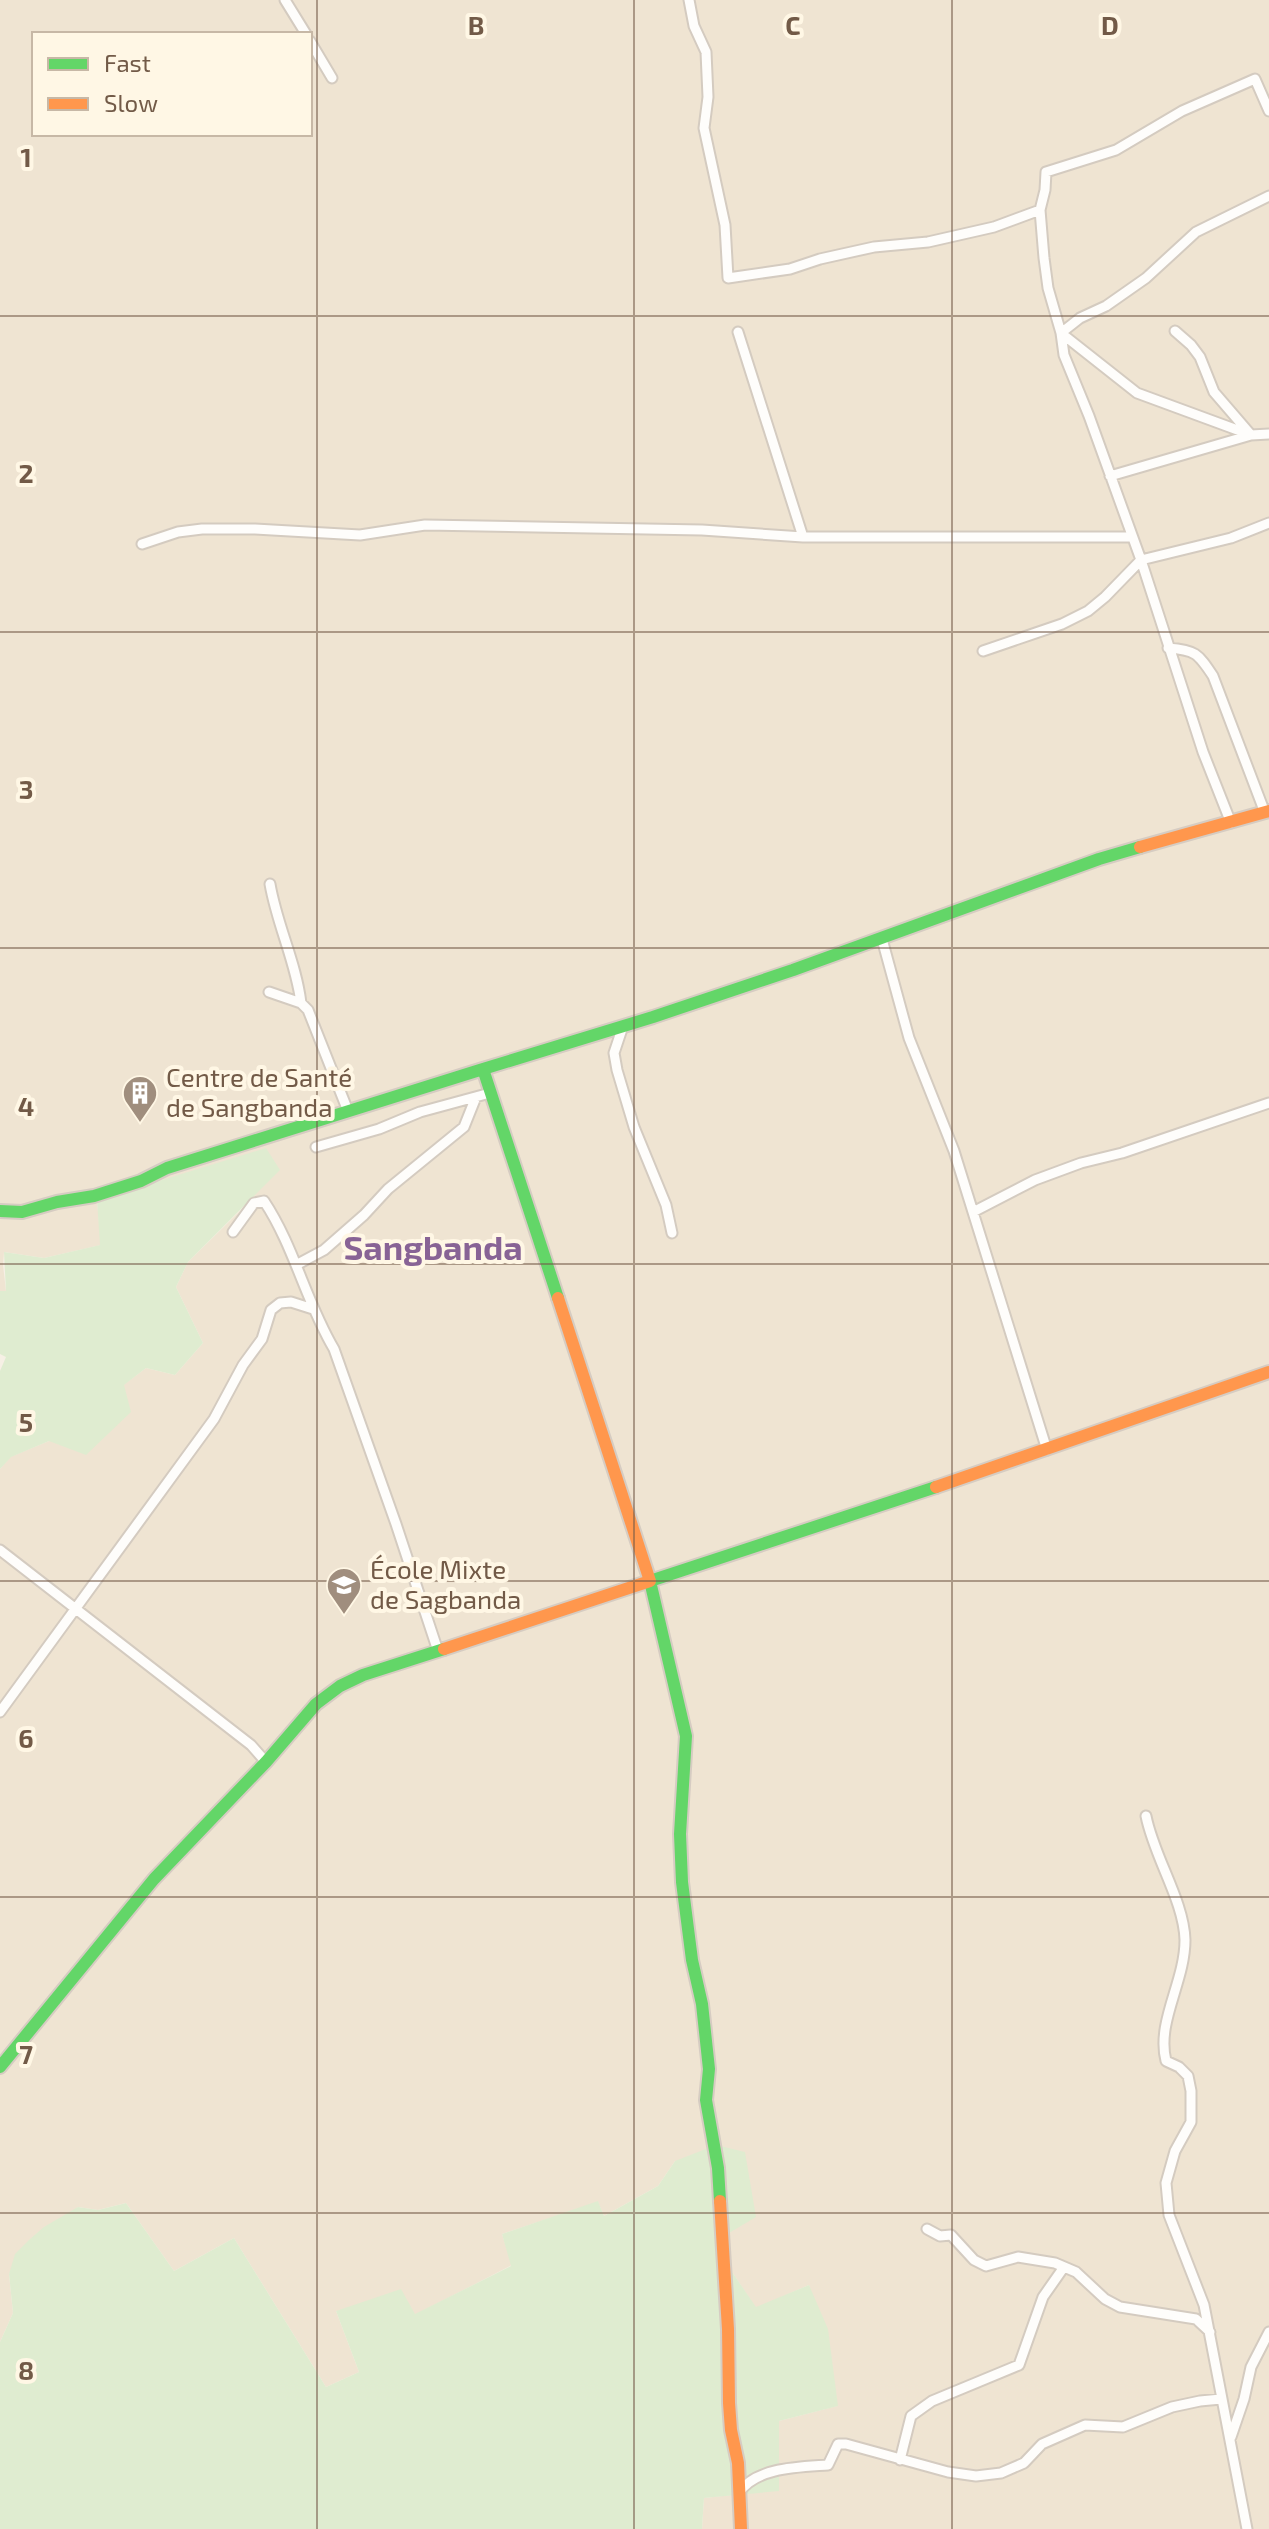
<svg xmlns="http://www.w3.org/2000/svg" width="1269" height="2529" viewBox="0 0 1269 2529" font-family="'Exo 2',sans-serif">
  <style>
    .residential { fill: #efe4d2; fill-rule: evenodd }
    .green { fill: #dfecd0 }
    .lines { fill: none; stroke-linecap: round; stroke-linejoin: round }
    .street-casing { stroke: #d4cbc0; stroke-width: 13 }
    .fast-casing { stroke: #d6ccc2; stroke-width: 16 }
    .slow-casing { stroke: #d6ccc2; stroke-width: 16 }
    .street { stroke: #fefdfb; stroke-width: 9 }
    .fast { stroke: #63d668; stroke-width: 12 }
    .slow { stroke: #ff974d; stroke-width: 12 }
    .grid { fill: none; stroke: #725a47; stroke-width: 2; stroke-opacity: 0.55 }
    .labels { text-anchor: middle; stroke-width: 8; stroke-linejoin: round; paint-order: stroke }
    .poi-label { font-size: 26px; fill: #725a47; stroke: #fff7e5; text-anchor: start }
    .district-label { font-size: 34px; font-weight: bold; fill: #886395; stroke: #fff7e5 }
    .grid-label { font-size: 26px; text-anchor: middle; font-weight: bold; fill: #725a47; stroke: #fff7e5; stroke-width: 8; stroke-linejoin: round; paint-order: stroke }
  </style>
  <rect width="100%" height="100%" fill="#f6f0e5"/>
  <path class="residential" d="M0 0H1269V2529H702L704 2498 779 2490V2421L837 2406 809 2285 756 2308 730 2269 675 2161 658 2186 604 2216 598 2202 502 2234 512 2265 415 2315 336 2311 359 2372 326 2387 234 2238 174 2271 126 2203 98 2210 78 2207 9 2274 13 2313 0 2342V1469L10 1457 49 1441 146 1368 175 1375 203 1343 176 1287 188 1262 245 1206 266 1149 97 1200 101 1245 44 1258 4 1252 3 1265 6 1291H0ZM34 34H310V134H34Z"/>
  <path class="green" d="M266 1148 280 1170 188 1262 176 1287 203 1343 175 1375 146 1368 124 1385 131 1412 86 1455 49 1441 11 1457 0 1469V1371L6 1357 0 1354V1291H6L4 1252 44 1258 100 1245 97 1200Z
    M716 2145 745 2152 756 2217 724 2236 730 2269 756 2307 809 2285 828 2329 838 2406 779 2421V2491L704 2498 702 2529H0V2342L13 2313 9 2274 15 2254 29 2240 44 2227 78 2207 98 2210 126 2203 174 2271 234 2238 326 2387 359 2372 336 2311 401 2289 415 2314 511 2266 502 2234 598 2201 604 2216 658 2186 675 2161Z"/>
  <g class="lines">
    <g class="street-casing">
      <path id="street" d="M285 0 306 34
        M689 0 694 26 706 52 708 97 704 128 725 225 728 278 790 269 820 259 874 247 928 242 994 227 1040 210
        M310 41 332 78
        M1175 331 1191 345 1200 357 1214 392 1251 435 1269 434
        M738 332 803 537
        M1110 476 1251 435 1137 393 1061 333 1048 288 1044 258 1040 210 1045 190 1046 172 1116 150 1182 111 1255 79 1269 111
        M142 544 178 532 202 529H255L360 535 425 525 702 530 803 537H1131
        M1168 648C1195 650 1198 653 1213 676L1265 813
        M983 651 1062 624 1088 611 1105 597 1141 560 1231 538 1269 523
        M1231 823 1203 752 1141 560 1089 416 1064 355 1061 333 1080 318 1106 306 1146 278 1196 232 1269 196
        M270 884C277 925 296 962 301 1003
        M882 939 909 1038 954 1151 1047 1450
        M269 992 301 1003 308 1010 348 1111
        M623 1026 614 1053 617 1070 634 1127 666 1205 672 1233
        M316 1147 379 1129 420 1112 490 1093
        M973 1212 1035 1180 1081 1163 1122 1153 1269 1103
        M233 1232 254 1203 264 1201C294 1246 306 1302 334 1349L396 1524 438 1651
        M296 1265 324 1250 364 1215 388 1189 464 1127 476 1097
        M0 1550 251 1745 266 1762
        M0 1712 214 1419 243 1365 262 1339 271 1310 280 1303 291 1302 313 1309
        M1146 1816C1154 1857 1184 1901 1185 1940 1185 1982 1156 2022 1166 2061L1179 2067 1188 2076 1191 2091V2122L1175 2151 1166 2183 1169 2215 1204 2305 1247 2529
        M927 2229 940 2236 951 2235 974 2260 986 2266 1018 2257 1055 2263 1076 2272 1105 2299 1120 2307 1196 2319 1210 2332
        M1231 2437 1244 2399 1251 2367 1269 2332
        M900 2460 911 2416 932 2401 1019 2365 1043 2297 1064 2267
        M739 2493C755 2467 801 2467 828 2465L838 2444H846L948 2472 976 2476 1001 2473 1024 2463 1042 2444 1085 2425 1123 2427 1172 2407 1200 2401 1221 2399"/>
    </g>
    <g class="fast-casing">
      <path id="fast" d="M0 1211 22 1212 57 1202 94 1196 141 1181 167 1168 483 1069
        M558 1298 483 1069 653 1017 793 970 1099 859 1140 847
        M0 2067 154 1879 266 1762 316 1704 340 1686 363 1675 444 1649
        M720 2201 718 2168 706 2100 709 2069 702 2004 692 1960 682 1882 680 1834 686 1736 650 1581 936 1487"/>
    </g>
    <g class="slow-casing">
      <path id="slow" d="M1140 847 1269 811
        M936 1487 1269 1372
        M444 1649 650 1581 558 1298
        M720 2201 728 2329 729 2403 731 2430 738 2463 741 2529"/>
    </g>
    <use href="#street" class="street"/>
    <use href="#fast" class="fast"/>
    <use href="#slow" class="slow"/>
  </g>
  <path class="grid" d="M317 0V2529M634 0V2529M952 0V2529M0 316H1269M0 632H1269M0 948H1269M0 1264H1269M0 1581H1269M0 1897H1269M0 2213H1269"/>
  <defs>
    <g id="building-pin" transform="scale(1.8)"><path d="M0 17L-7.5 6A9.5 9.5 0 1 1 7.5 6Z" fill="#a08e7e" stroke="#fff7e5"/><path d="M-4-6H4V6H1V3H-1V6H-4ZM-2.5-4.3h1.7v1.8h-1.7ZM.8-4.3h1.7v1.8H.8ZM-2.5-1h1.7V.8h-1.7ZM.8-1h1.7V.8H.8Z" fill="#fff"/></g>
    <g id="school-pin" transform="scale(1.8)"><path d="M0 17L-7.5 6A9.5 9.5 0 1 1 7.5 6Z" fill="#a08e7e" stroke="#fff7e5"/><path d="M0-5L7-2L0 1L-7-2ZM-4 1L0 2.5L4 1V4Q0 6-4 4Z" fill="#fff"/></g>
  </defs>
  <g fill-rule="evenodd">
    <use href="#building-pin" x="140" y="1093"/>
    <use href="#school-pin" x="344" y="1585"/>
  </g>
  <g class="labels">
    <g class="poi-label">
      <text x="166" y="1087">Centre de Santé<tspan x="166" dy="30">de Sangbanda</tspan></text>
      <text x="370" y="1579">École Mixte<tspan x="370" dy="30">de Sagbanda</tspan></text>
    </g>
    <g class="district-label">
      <text x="433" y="1260">Sangbanda</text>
    </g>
  </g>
  <g class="grid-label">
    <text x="476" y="35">B</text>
    <text x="793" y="35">C</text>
    <text x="1110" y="35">D</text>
    <text x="26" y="167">1</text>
    <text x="26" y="483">2</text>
    <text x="26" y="799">3</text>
    <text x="26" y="1116">4</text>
    <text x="26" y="1432">5</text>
    <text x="26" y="1748">6</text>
    <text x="26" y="2064">7</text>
    <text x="26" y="2380">8</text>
  </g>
  <rect x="32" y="32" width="280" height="104" fill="#fff7e5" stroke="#c7b8a6" stroke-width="2"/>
  <rect x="48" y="58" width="40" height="12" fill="#63d668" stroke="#c7b8a6" stroke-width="2"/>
  <text x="104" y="72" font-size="24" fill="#725a47">Fast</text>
  <rect x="48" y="98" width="40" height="12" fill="#ff974d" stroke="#c7b8a6" stroke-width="2"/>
  <text x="104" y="112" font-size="24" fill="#725a47">Slow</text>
</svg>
